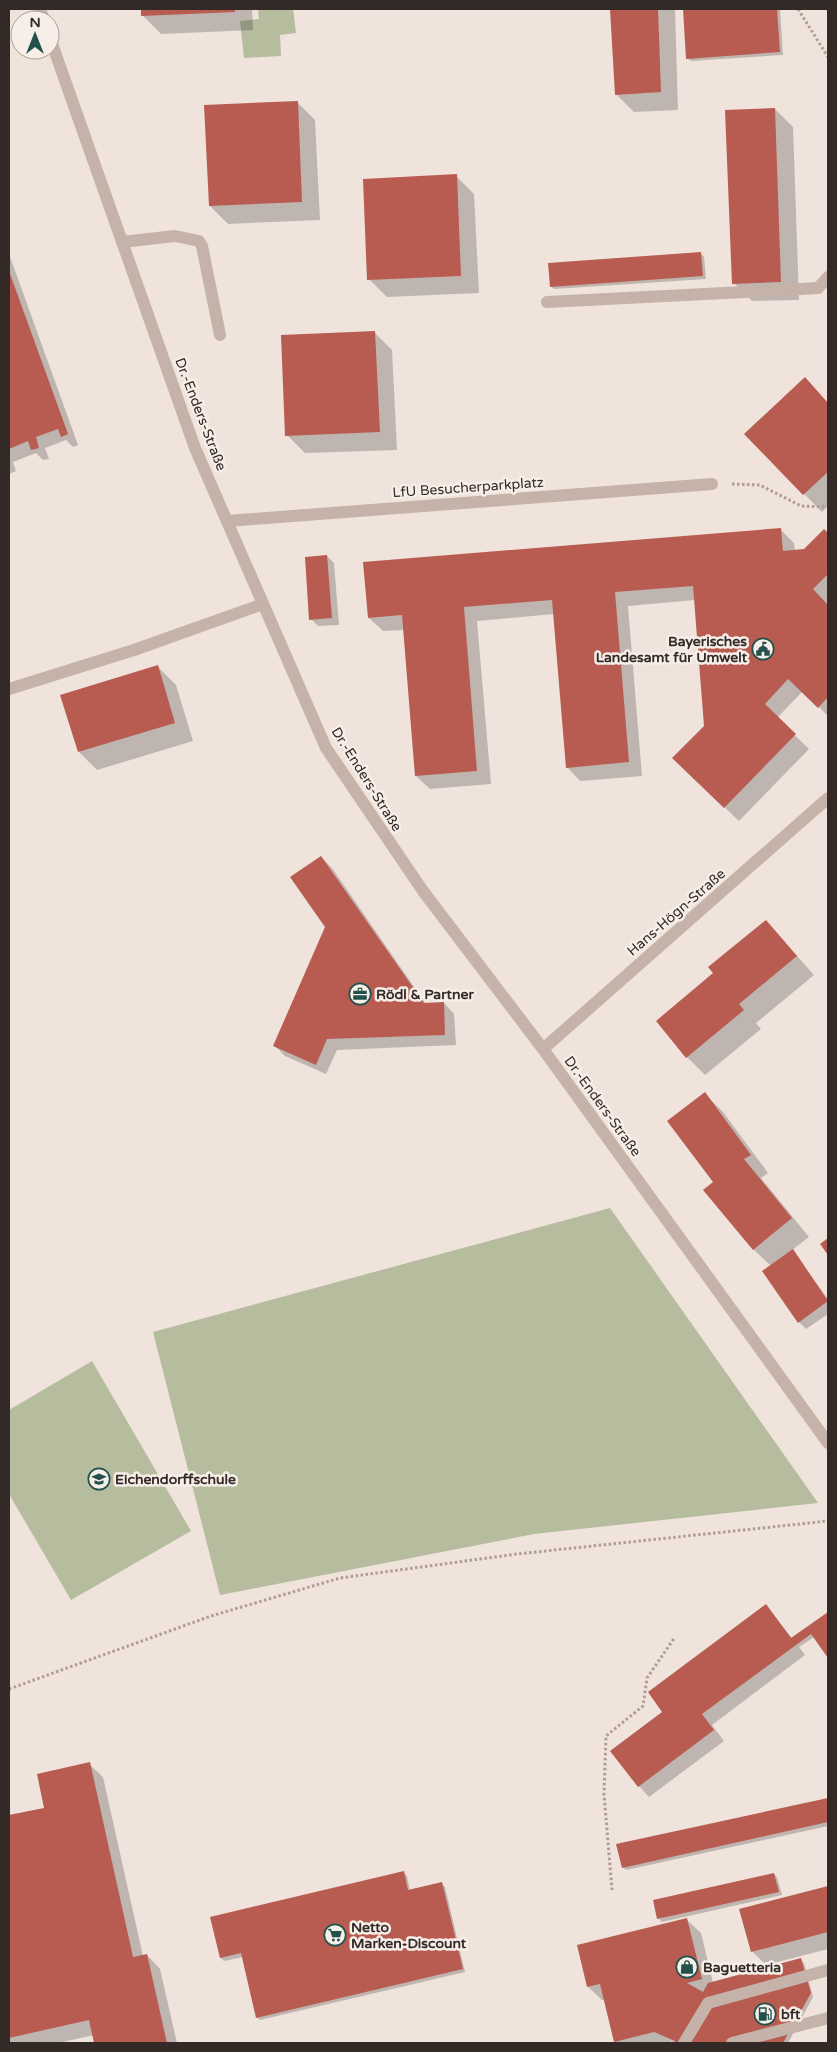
<svg xmlns="http://www.w3.org/2000/svg" width="837" height="2052" viewBox="0 0 837 2052" font-family="'Varela Round',sans-serif">
  <style>
    .green { fill: #b6bc9e }
    .shadow { fill: #0003 }
    .building { fill: #b85c51 }
    .lines { fill: none; stroke-linecap: round; stroke-linejoin: round }
    .path { stroke: #b19c94; stroke-width: 3; stroke-dasharray: 2.5 2.5; stroke-linecap: butt }
    .service { stroke: #c5b2a9; stroke-width: 12 }
    .minor { stroke: #c5b2a9; stroke-width: 12 }
    .labels { text-anchor: middle; stroke-width: 5; stroke-linejoin: round; paint-order: stroke }
    .street-label { font-size: 14px; fill: #332a28; stroke: #f7eee8 }
    .poi-label { font-size: 14px; font-weight: bold; fill: #332a28; stroke: #f7eee8; text-anchor: start }
  </style>
  <rect width="100%" height="100%" fill="#efe3dc"/>
  <path class="green" d="M258 9H293L296 33 280 35 281 56 244 58 240 21 259 19Z
    M610 1208 818 1503 534 1534 220 1595 153 1332Z
    M92 1361 191 1531 71 1600 9 1494V1410Z"/>
  <path class="shadow" d="M142 9H252L253 30 161 34 143 16Z
    M612 9H675L678 110 634 112 616 94Z
    M709 9H780L783 55 691 61 687 58 684 11Z
    M297 102 315 120 320 220 228 224 210 206Z
    M775 109 793 127 799 300 752 301 734 283Z
    M456 176 474 194 479 293 387 297 369 279Z
    M9 254 78 445 73 447 66 440 45 448 49 459 43 460 36 453 13 462 16 471 9 474Z
    M701 254 704 257 706 279 554 289 551 286Z
    M374 332 392 350 397 450 305 453 287 435Z
    M805 379 828 403V506L822 512 745 434Z
    M780 529 794 543 795 551 805 550 824 531 828 535V601L826 604 828 606V716L803 691 777 718 809 749 739 821 688 772 705 726 695 600 628 606 642 776 580 781 567 767 554 614 477 621 491 784 430 789 416 776 404 630 383 631 369 618Z
    M327 556 334 563 339 625 318 626 311 619Z
    M158 667 176 685 193 741 97 770 79 752Z
    M321 857 332 868 426 1004 444 1003 454 1014 456 1045 337 1050 326 1074 285 1056 274 1045 326 927Z
    M766 921 814 975 756 1023 761 1029 705 1075 687 1057 714 973Z
    M705 1094 723 1112 768 1173 761 1178 809 1237 792 1250 828 1299V1314L806 1329 799 1322 771 1266 753 1249 715 1183Z
    M766 1606 792 1638 828 1613V1656L814 1637 799 1647 805 1655 712 1725 724 1741 649 1797 639 1786 664 1712Z
    M89 1764 103 1777 143 1956 147 1955 160 1969 177 2043H95L94 2035 58 2043H9V1817L46 1808Z
    M828 1799V1826L626 1870 623 1867 618 1845Z
    M403 1872 407 1876 410 1891 442 1884 445 1887 465 1972 260 2020 257 2017 243 1957 224 1961 221 1958 212 1918Z
    M774 1874 777 1877 782 1895 662 1922 659 1919Z
    M828 1887V1949L766 1965 752 1951 741 1910Z
    M687 1920 701 1933 713 1983 801 1960 804 1963 813 1997 788 2043H675L671 2041 669 2043H617L615 2041 605 2000H602L588 1987Z"/>
  <path class="building" d="M141 9H235V12L141 16Z
    M610 9H658L661 92 615 95Z
    M683 9H777L780 52 686 59Z
    M298 101 302 202 209 206 204 105Z
    M775 108 781 282 732 284 725 110Z
    M457 174 461 276 367 280 363 179Z
    M701 252 703 276 550 287 548 263Z
    M9 271 68 434 61 437 58 429 36 437 39 448 31 450 28 441 9 449Z
    M375 331 380 432 285 436 281 335Z
    M805 377 828 403V472L803 495 744 434Z
    M781 528 783 551 804 549 824 529 828 533V574L813 589 828 605V697L818 708 788 679 765 704 796 734 724 808 672 758 704 726 693 586 615 592 629 762 566 768 552 600 464 607 477 771 415 776 402 615 368 618 363 562Z
    M327 555 332 618 309 620 305 557Z
    M158 665 175 723 78 752 60 695Z
    M321 856 424 1003 444 1002 445 1035 327 1039 316 1065 273 1046 325 927 290 877Z
    M766 920 797 956 739 1004 744 1010 686 1058 656 1021 713 973 708 967Z
    M705 1092 751 1155 744 1159 792 1218 753 1250 703 1190 713 1182 667 1121Z
    M828 1238V1255L820 1244Z
    M793 1249 828 1301 798 1323 762 1271Z
    M766 1604 791 1638 828 1612V1658L811 1634 702 1714 714 1730 638 1787 610 1751 662 1712 648 1692Z
    M90 1762 133 1957 147 1954 167 2043H94L89 2020 9 2038V1815L44 1808 37 1774Z
    M828 1798V1822L622 1868 616 1844Z
    M404 1871 408 1890 442 1882 463 1969 256 2018 241 1953 220 1958 210 1917Z
    M774 1873 779 1892 657 1919 653 1900Z
    M828 1886V1932L751 1952 739 1909Z
    M687 1918 702 1979 687 1983 703 1992 708 1983 801 1958 811 1993 783 2043H674L675 2041 654 2032 614 2042 600 1984 587 1987 577 1945Z"/>
  <g class="lines">
    <path class="path" d="M798 9 828 57
      M732 484 760 485 801 506 828 507
      M9 1689 211 1616 340 1578 517 1554 828 1521
      M612 1890 604 1794 606 1736 643 1706 647 1678 675 1637"/>
    <path class="service" d="M122 242 175 236 199 241 202 246 220 335
      M547 302 784 290 818 288 828 277
      M227 521 712 484
      M9 689 134 650 263 604
      M684 2043 708 2003 828 1970
      M732 2043 828 2018"/>
    <path class="minor" d="M40 9 44 20
      M50 38 195 448 326 748 423 891 543 1049 828 1443
      M543 1049 828 798"/>
  </g>
  <defs>
    <g id="civic-ring" transform="scale(1.125)"><circle r="9.5" fill="#f7eee8" stroke="#22504d" stroke-width="1.5"/><path d="M-.6-6.5H3V-4.5H.6V-3L4-1V1h2V6H-6V1h2V-1L-.6-3ZM-1.2 2.5V6h2.4V2.5Z" fill="#22504d"/></g>
    <g id="office-ring" transform="scale(1.125)"><circle r="9.5" fill="#f7eee8" stroke="#22504d" stroke-width="1.5"/><path d="M-6-3h4V-5.5h4V-3h4V5H-6ZM-1-4.5V-3h2v-1.5ZM-6 0V1H6V0Z" fill="#22504d"/></g>
    <g id="school-ring" transform="scale(1.125)"><circle r="9.5" fill="#f7eee8" stroke="#22504d" stroke-width="1.5"/><path d="M0-5L7-2L0 1L-7-2ZM-4 1L0 2.5L4 1V4Q0 6-4 4Z" fill="#22504d"/></g>
    <g id="supermarket-ring" transform="scale(1.125)"><circle r="9.5" fill="#f7eee8" stroke="#22504d" stroke-width="1.5"/><path d="M-6-5.5h2.5l.6 2H6L4.5 2H-2.5L-4.4-4H-6ZM-1.5 3.2a1.3 1.3 0 1 0 .1 0ZM3 3.2a1.3 1.3 0 1 0 .1 0Z" fill="#22504d"/></g>
    <g id="shop-ring" transform="scale(1.125)"><circle r="9.5" fill="#f7eee8" stroke="#22504d" stroke-width="1.5"/><path d="M-5-2.5h2.3a2.7 3.5 0 0 1 5.4 0H5L5.5 6h-11ZM-1.5-2.5h3a1.5 2.3 0 0 0-3 0Z" fill="#22504d"/></g>
    <g id="fuel-ring" transform="scale(1.125)"><circle r="9.5" fill="#f7eee8" stroke="#22504d" stroke-width="1.5"/><path d="M-5.5-6h7V0h2V4h1.3V-2.5L3-4.5l.8-.8L6-3V5H2.5V1h-1V6h-7ZM-4.2-4.7v3.2H.2V-4.7Z" fill="#22504d"/></g>
  </defs>
  <g fill-rule="evenodd">
    <use href="#civic-ring" x="763" y="649"/>
    <use href="#office-ring" x="360" y="994"/>
    <use href="#school-ring" x="99" y="1479"/>
    <use href="#supermarket-ring" x="335" y="1935"/>
    <use href="#shop-ring" x="687" y="1967"/>
    <use href="#fuel-ring" x="765" y="2014"/>
  </g>
  <g class="labels">
    <g class="street-label">
      <text transform="translate(201 414) rotate(69)" y="5">Dr.-Enders-Straße</text>
      <text transform="translate(468 487) rotate(-4)" y="5">LfU Besucherparkplatz</text>
      <text transform="translate(367 779) rotate(58)" y="5">Dr.-Enders-Straße</text>
      <text transform="translate(676 912) rotate(-41)" y="5">Hans-Högn-Straße</text>
      <text transform="translate(603 1106) rotate(54)" y="5">Dr.-Enders-Straße</text>
    </g>
    <g class="poi-label">
      <text x="747" y="646" text-anchor="end">Bayerisches<tspan x="747" dy="16">Landesamt für Umwelt</tspan></text>
      <text x="376" y="999">Rödl &amp; Partner</text>
      <text x="115" y="1484">Eichendorffschule</text>
      <text x="351" y="1932">Netto<tspan x="351" dy="16">Marken-Discount</tspan></text>
      <text x="703" y="1972">Baguetteria</text>
      <text x="781" y="2019">bft</text>
    </g>
  </g>
  <rect width="837" height="2052" fill="none" stroke="#332a28" stroke-width="20"/>
  <g transform="translate(35 35)"><circle r="24" fill="#f7eee8" stroke="#a9a09b"/>
  <path d="M0-4L9 19L0 12L-9 19Z" fill="#22504d"/>
  <text y="-8" font-size="14" font-weight="bold" text-anchor="middle" fill="#332a28">N</text>
  </g>
</svg>
